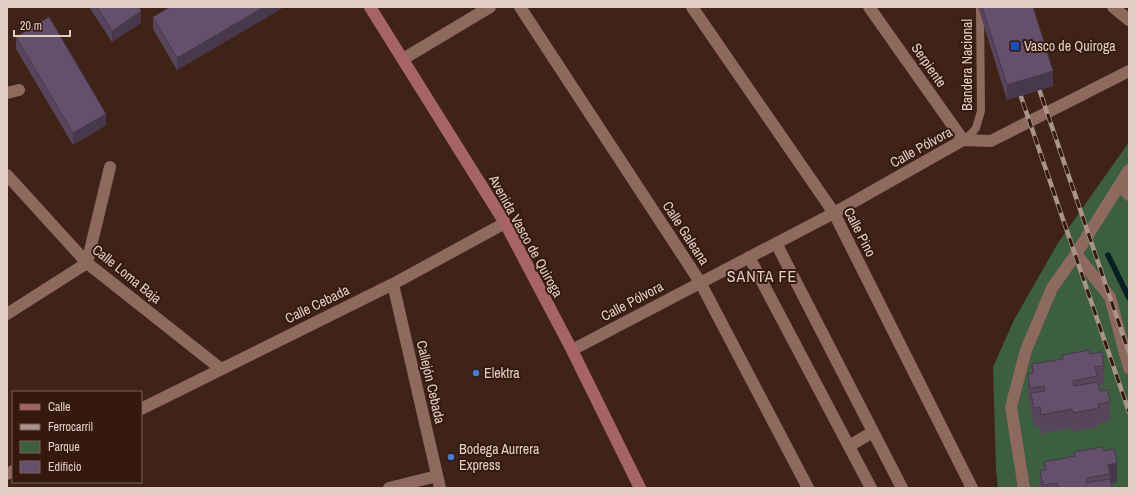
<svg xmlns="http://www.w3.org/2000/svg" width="1136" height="495" viewBox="0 0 1136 495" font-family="'Archivo Narrow',sans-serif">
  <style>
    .green { fill: #3c5f40 }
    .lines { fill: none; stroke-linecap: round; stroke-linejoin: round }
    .stream { stroke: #051f24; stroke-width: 5.5 }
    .service { stroke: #8d6a5d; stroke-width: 8 }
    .minor { stroke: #8d6a5d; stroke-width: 12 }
    .secondary { stroke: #a76466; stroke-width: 12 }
    .rail-casing { stroke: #aa9389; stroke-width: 4.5 }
    .rail { stroke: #35190e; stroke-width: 3; stroke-dasharray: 9; stroke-linecap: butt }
    .wall { fill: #57455c }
    .shaded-wall { fill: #47384b }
    .building { fill: #65506b; stroke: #47384b }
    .transit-dot { fill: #1a4fb4; stroke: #35190e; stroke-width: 1.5 }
    .shop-dot { fill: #3f7fe0; stroke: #35190e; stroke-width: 1.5 }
    .labels { text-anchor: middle; stroke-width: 4; stroke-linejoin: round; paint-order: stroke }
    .poi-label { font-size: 14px; fill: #e2cec6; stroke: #35190e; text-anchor: start }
    .street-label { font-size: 14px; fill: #e2cec6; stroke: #35190e }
    .quarter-label { font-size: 16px; letter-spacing: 1px; fill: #e2cec6; stroke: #35190e }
  </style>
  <rect width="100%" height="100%" fill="#402317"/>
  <path class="green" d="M1129 142V488H998L996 469 993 367 1014 320 1058 243Z"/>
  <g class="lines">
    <path class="stream" d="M1108 255 1129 298"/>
    <path class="service" d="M963 140 971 134 976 128 981 111 980 7"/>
    <path class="minor" d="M520 7 700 282 808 488
      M692 7 834 213 972 488
      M869 7 963 140
      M1113 7 1129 20
      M403 59 490 7
      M7 93 19 90
      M7 175 87 263 221 369
      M1120 185 1129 195
      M776 243 902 488
      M1076 254 1110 297 1129 368
      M749 257 871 488
      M393 284 440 488
      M7 314 87 263 110 167
      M572 350 834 213 963 140 991 141 1129 71
      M141 409 393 284 505 223
      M849 446 873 432
      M7 474 13 471
      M389 488 437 476
      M1024 488 1011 407 1026 350 1052 288 1076 254 1129 170"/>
    <path class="secondary" d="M370 7 505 223 572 350 640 488"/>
    <g class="rail-casing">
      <path id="rail" d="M1036 80 1129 353
        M1017 85 1129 412"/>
    </g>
    <use href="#rail" class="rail"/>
  </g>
  <path class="wall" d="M89 7H139L141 23 112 42Z
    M284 7 177 70 153 29V17Z
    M978 7H1033L1053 86 1007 100Z
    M16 37 106 125 73 145 16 49Z
    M1090 354 1104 366V385L1099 386 1100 391 1110 402V421L1099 423V427L1073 432 1072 428 1041 434 1040 426 1034 427 1031 412V407H1030L1028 393V374L1032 373V364L1062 359V355Z
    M1103 451 1117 482 1111 483 1112 488H1120H1040V471L1044 470V462L1074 456V452Z"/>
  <path class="shaded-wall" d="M264 7H284L177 70V58Z
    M141 11V23L112 42V31Z
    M1053 71V86L1007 100V85Z
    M106 114V125L73 145V133Z
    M1117 463V482L1110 484V474L1108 465Z"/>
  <path class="building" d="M97 7H139L141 11 112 31Z
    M170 7H264L177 58 153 17Z
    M982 7H1033L1053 71 1007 85Z
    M49 17 106 114 73 133 16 37Z
    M1089 350 1090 354 1102 352 1104 366 1095 367 1097 376 1073 381 1074 386 1098 382 1100 391 1108 390 1110 402 1098 404 1099 408 1073 413 1072 409 1041 415 1040 407 1034 408 1031 393 1045 391 1044 386 1030 388 1028 374 1033 373 1032 364 1063 359 1062 355Z
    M1102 447 1103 451 1114 449 1117 463 1108 465 1110 474 1086 478 1087 483 1110 479 1112 488 1120 487V488H1057H1058L1057 483 1043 485 1040 471 1046 470 1044 462 1075 456 1074 452Z"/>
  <rect class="transit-dot" x="1010" y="41" width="10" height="10" rx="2"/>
  <g class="shop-dot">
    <circle cx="476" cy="373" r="4"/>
    <circle cx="451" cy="457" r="4"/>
  </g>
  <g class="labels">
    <g class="poi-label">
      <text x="1024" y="51">Vasco de Quiroga</text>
      <text x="484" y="378">Elektra</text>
      <text x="459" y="454">Bodega Aurrera<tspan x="459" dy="16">Express</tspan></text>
    </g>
    <g class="street-label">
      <text transform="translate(929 65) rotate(55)" y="5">Serpiente</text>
      <text transform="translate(967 65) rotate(-90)" y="5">Bandera Nacional</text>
      <text transform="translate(921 147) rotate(-29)" y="5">Calle Pólvora</text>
      <text transform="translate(860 232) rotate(63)" y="5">Calle Pino</text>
      <text transform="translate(686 233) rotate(57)" y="5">Calle Galeana</text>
      <text transform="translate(526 236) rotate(61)" y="5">Avenida Vasco de Quiroga</text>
      <text transform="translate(127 274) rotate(39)" y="5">Calle Loma Baja</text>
      <text transform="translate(632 301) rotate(-28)" y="5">Calle Pólvora</text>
      <text transform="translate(317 304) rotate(-26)" y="5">Calle Cebada</text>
      <text transform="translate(431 382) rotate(77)" y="5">Callejón Cebada</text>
    </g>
    <g class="quarter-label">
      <text x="762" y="282">SANTA FE</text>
    </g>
  </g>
  <rect width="1136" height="495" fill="none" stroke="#e2cec6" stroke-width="16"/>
  <rect x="12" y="391" width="130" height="92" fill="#35190e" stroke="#7a6158"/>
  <rect x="20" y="404" width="20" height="6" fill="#a76466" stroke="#7a6158"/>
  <text x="48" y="411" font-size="12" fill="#e2cec6">Calle</text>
  <rect x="20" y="424" width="20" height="6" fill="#aa9389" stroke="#7a6158"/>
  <text x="48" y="431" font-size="12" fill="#e2cec6">Ferrocarril</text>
  <rect x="20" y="441" width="20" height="12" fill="#3c5f40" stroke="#7a6158"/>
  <text x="48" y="451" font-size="12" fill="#e2cec6">Parque</text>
  <rect x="20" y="461" width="20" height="12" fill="#65506b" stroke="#7a6158"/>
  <text x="48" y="471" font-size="12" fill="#e2cec6">Edificio</text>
  <path d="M14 30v6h56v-6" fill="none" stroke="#e2cec6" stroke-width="2"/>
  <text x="20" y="30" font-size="12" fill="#e2cec6" stroke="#35190e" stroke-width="3" paint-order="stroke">20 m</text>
</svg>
